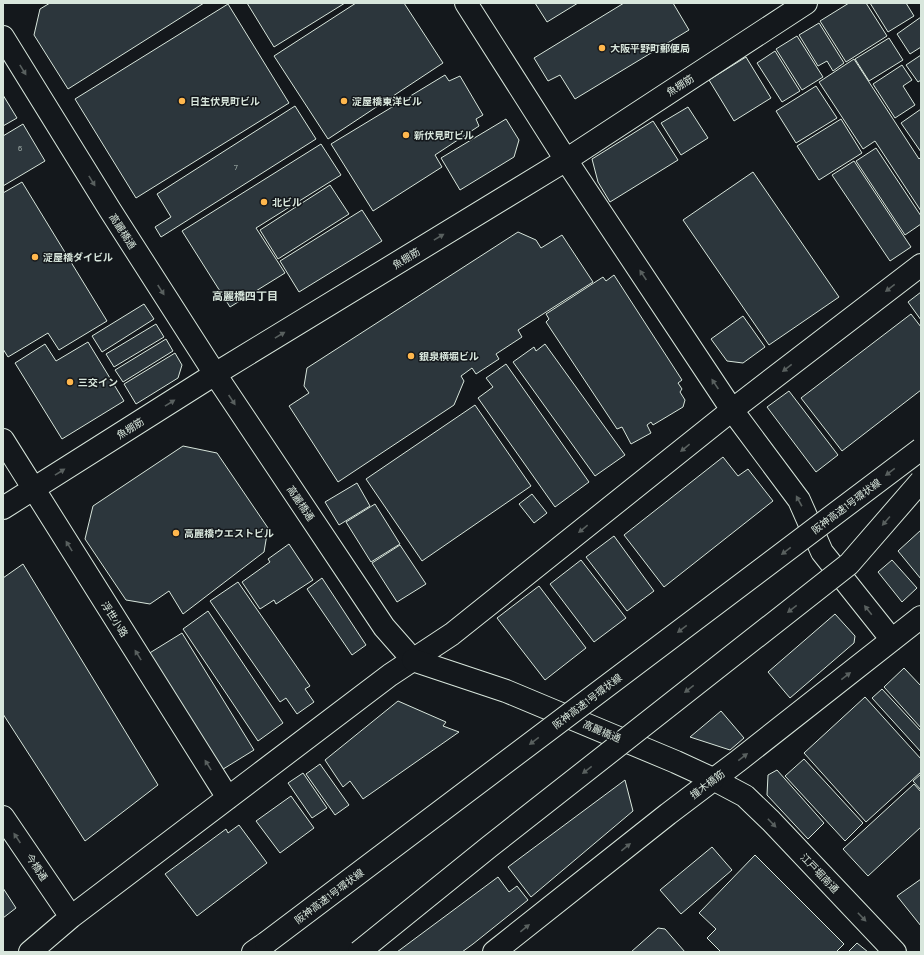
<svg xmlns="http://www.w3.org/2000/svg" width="924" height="955" viewBox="0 0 924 955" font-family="Barlow,'Noto Sans JP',sans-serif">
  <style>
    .building { fill: #2c363c; stroke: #d8e6dc }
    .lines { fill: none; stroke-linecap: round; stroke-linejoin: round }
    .minor-casing { stroke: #d8e6dc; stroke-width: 24 }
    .tertiary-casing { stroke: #d8e6dc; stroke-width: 24 }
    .motorway-casing { stroke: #d8e6dc; stroke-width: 24 }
    .minor { stroke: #14181c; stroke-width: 22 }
    .tertiary { stroke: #14181c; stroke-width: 22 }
    .motorway { stroke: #14181c; stroke-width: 22 }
    .motorway-bridge-casing { stroke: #d8e6dc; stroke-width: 24; stroke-linecap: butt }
    .motorway-bridge { stroke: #14181c; stroke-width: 22 }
    .oneway { fill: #59605f }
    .poi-dot { fill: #ffb74d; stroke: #14181c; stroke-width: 1.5 }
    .labels { text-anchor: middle; stroke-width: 3; stroke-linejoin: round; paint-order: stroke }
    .number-label { font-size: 8px; fill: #adbab4 }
    .poi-label { font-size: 10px; font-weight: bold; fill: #d8e6dc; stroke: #14181c; text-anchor: start }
    .street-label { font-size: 10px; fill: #d8e6dc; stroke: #14181c }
    .neighbourhood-label { font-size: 11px; font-weight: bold; fill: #d8e6dc; stroke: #14181c }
  </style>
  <rect width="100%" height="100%" fill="#14181c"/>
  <path class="building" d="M50 3H204L68 89 34 35 40 9Z
    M247 3H345L274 47Z
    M356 3H404L443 63 328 139 274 56Z
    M535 3H578L547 22Z
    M624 3H673L689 30 575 99 560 75 548 81 534 58Z
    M849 3H866L887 36 846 62 820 21Z
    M870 3H906L914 16 888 32Z
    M228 4 289 103 136 198 75 99Z
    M921 17V47L910 54 897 34Z
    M819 23 844 63 833 71 827 61 818 66 799 35Z
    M797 36 823 77 802 90 776 49Z
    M889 38 903 60 869 81 855 59Z
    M775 51 800 91 782 102 757 63Z
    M921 55V80L918 82 906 65Z
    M746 57 771 98 734 121 709 80Z
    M854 59 919 159 921 157V211L875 141 863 149 819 82Z
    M902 65 912 80 903 86 915 105 895 118 873 84Z
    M445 75 449 81 460 76 483 115 476 119 479 126 435 155 442 167 373 211 331 144Z
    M816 86 837 118 796 143 776 111Z
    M3 95 17 118 3 126Z
    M295 106 316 139 161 237 155 227 171 217 157 194Z
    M688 107 708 138 681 155 661 123Z
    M921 109V152L901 123Z
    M506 119 519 140 514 157 460 190 441 158Z
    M841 119 862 153 819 180 797 146Z
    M653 121 678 160 610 202 598 182 592 159Z
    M23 124 45 161 3 186V136Z
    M321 144 341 175 256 228 285 273 230 307 182 231Z
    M876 148 921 216V224L905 235 856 161Z
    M854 161 911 247 890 261 832 175Z
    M753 172 839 297 769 345 683 220Z
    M22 182 107 321 59 350 48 333 8 357 3 349V193Z
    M330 185 349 214 278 259 260 230Z
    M362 210 382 241 299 292 280 261Z
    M518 232 536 240 541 248 562 235 593 282 518 330 522 337 496 354 499 359 476 374 472 368 461 376 464 381 454 405 338 482 289 406 309 393 304 386 307 368Z
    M614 275 682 380 678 383 682 389 680 392 685 400 683 407 653 425 651 422 647 425 651 433 631 444 622 427 617 429 546 322 549 319 546 314 603 277 606 281Z
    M921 292V320L908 302Z
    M144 304 154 319 102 352 92 336Z
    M911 314 921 327V390L842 451 801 398Z
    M743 316 765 347 743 363 727 361 711 339Z
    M156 324 164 337 114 367 106 354Z
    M166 339 173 351 123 382 115 370Z
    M88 342 124 401 62 439 15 363 45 344 56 361Z
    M545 344 625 455 595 476 513 362 534 347 536 351Z
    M175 353 182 365 178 378 136 404 124 384Z
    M506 364 589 482 555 507 478 398 493 387 486 378Z
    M789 391 838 455 816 472 767 407Z
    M475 405 531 486 422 561 366 479Z
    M183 446 217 453 268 528 264 552 183 614 169 591 150 604 126 600 85 539 93 506Z
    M723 457 738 476 748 469 773 501 664 587 624 535Z
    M357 483 370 506 339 525 325 502Z
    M532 494 547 513 534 523 519 504Z
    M375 504 400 544 371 562 346 522Z
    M921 530V579L898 551Z
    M614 536 654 591 627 611 586 557Z
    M289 544 313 580 276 604 274 600 260 609 242 582 270 562 268 559Z
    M400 545 426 584 397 602 372 563Z
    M581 560 626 618 594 642 550 584Z
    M892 560 917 588 902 602 878 572Z
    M23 564 158 785 89 838 85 841 3 714V578Z
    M322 578 366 645 352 655 307 589Z
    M238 582 310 686 305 689 314 702 297 714 286 698 280 702 210 601Z
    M539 586 586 648 545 680 497 618Z
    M208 611 283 723 258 741 183 629Z
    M835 614 855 636 854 643 790 698 768 672Z
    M182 633 254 750 220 771 148 654Z
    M904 668 921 686V728L884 687Z
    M882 689 921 731V752L872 698Z
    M865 697 921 759V772L866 822 804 753Z
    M398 701 446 722 443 726 459 732 363 799 350 781 343 787 325 760Z
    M721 711 744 738 730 750 690 737Z
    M804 759 863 823 845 841 785 776Z
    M320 764 349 805 335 815 306 774Z
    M777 770 824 823 808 839 767 795 768 775Z
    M303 773 327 808 312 818 288 783Z
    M921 774V790L913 781Z
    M625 780 633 811 531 897 508 867Z
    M914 784 921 792V827L868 876 843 849Z
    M291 796 314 828 280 853 256 821Z
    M239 825 267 863 197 916 165 874 226 829 228 833Z
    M712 847 732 870 681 914 660 890Z
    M755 855 844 944 836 952H721L707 938 716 929 699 913Z
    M498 877 509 892 517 886 528 900 473 944 462 952H397Z
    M921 879V926L897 896Z
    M3 888 16 908 3 918Z
    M658 928 665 929 685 952H631Z
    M857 943 868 952H848Z"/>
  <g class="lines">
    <g class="minor-casing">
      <path id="minor" d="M466 3 566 160 732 410 799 500 822 552 892 640
        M3 37 110 210 215 374 384 627 413 660
        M3 440 228 798
        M3 508 215 374 566 160 806 3
        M713 779 745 796 771 821 895 952
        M3 817 71 917
        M30 952 71 917 390 675 452 634 732 410 921 265
        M494 952 668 814 738 761 921 617"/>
    </g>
    <g class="tertiary-casing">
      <path id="tertiary" d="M413 660 506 691 676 762 713 779"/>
    </g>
    <g class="motorway-casing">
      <path id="motorway" d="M253 952 266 943"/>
    </g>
    <use href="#minor" class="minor"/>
    <use href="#tertiary" class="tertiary"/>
    <use href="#motorway" class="motorway"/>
    <g class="motorway-bridge-casing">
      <path id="motorway-bridge" d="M266 943 921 449
        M359 952 489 847 849 564 921 481"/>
    </g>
    <use href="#motorway-bridge" class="motorway-bridge"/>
  </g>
  <defs><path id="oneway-solid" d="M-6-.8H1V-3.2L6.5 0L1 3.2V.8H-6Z"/></defs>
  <g class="oneway">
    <use href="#oneway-solid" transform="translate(23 70) rotate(58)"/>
    <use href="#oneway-solid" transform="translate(92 181) rotate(58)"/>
    <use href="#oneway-solid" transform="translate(439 237) rotate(-31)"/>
    <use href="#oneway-solid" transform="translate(643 275) rotate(-124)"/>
    <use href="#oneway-solid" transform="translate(890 288) rotate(142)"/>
    <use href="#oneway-solid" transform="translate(161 290) rotate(57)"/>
    <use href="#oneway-solid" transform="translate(280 335) rotate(-31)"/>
    <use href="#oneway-solid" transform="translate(787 368) rotate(142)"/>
    <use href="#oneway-solid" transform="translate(715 384) rotate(-124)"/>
    <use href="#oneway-solid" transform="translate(232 400) rotate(56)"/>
    <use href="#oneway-solid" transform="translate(170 403) rotate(-32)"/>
    <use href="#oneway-solid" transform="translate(685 448) rotate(141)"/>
    <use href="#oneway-solid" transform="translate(60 472) rotate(-32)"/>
    <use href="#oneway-solid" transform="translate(890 472) rotate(143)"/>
    <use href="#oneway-solid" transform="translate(799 501) rotate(-119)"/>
    <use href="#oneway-solid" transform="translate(886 521) rotate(131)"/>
    <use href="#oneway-solid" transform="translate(583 529) rotate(141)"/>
    <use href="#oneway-solid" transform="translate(69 546) rotate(-122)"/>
    <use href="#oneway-solid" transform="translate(786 551) rotate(143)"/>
    <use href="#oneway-solid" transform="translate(792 609) rotate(142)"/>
    <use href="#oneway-solid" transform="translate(868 610) rotate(-129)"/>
    <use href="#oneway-solid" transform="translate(682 629) rotate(143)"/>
    <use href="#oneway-solid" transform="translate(138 655) rotate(-122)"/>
    <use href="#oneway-solid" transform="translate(846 676) rotate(-38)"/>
    <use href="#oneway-solid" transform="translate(689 689) rotate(142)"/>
    <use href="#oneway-solid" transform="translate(534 741) rotate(143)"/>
    <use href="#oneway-solid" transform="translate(743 757) rotate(-38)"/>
    <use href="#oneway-solid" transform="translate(208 765) rotate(-122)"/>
    <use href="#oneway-solid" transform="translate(587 770) rotate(142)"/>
    <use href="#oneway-solid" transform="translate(772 823) rotate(46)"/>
    <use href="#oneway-solid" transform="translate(17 838) rotate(-124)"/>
    <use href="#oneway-solid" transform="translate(626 847) rotate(-39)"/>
    <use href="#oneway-solid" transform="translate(862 917) rotate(46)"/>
    <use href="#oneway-solid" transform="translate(525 928) rotate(-39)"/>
  </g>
  <g class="poi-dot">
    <circle cx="602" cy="48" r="4"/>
    <circle cx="182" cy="101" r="4"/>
    <circle cx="344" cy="101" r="4"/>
    <circle cx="406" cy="135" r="4"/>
    <circle cx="264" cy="202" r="4"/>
    <circle cx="35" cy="257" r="4"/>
    <circle cx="411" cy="356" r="4"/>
    <circle cx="70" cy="382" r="4"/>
    <circle cx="176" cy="533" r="4"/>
  </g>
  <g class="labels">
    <g class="number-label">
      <text x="20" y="151">6</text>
      <text x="236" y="170">7</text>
    </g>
    <g class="poi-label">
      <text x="610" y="52">大阪平野町郵便局</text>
      <text x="190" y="105">日生伏見町ビル</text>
      <text x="352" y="105">淀屋橋東洋ビル</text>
      <text x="414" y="139">新伏見町ビル</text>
      <text x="272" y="206">北ビル</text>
      <text x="43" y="261">淀屋橋ダイビル</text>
      <text x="419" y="360">銀泉横堀ビル</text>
      <text x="78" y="386">三交イン</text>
      <text x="184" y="537">高麗橋ウエストビル</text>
    </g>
    <g class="street-label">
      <text transform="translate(680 85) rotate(-33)" y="4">魚棚筋</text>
      <text transform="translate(123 231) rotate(57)" y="4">高麗橋通</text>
      <text transform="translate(406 258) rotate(-31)" y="4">魚棚筋</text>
      <text transform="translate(130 428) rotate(-32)" y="4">魚棚筋</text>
      <text transform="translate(301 503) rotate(56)" y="4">高麗橋通</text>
      <text transform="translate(846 506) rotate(-37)" y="4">阪神高速1号環状線</text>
      <text transform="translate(115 619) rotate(58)" y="4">浮世小路</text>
      <text transform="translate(587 701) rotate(-37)" y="4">阪神高速1号環状線</text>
      <text transform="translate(602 731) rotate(23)" y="4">高麗橋通</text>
      <text transform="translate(707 784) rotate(-37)" y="4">撞木橋筋</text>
      <text transform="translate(37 867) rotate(56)" y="4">今橋通</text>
      <text transform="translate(820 873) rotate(46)" y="4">江戸堀南通</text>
      <text transform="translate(329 896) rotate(-37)" y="4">阪神高速1号環状線</text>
    </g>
    <g class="neighbourhood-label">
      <text x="245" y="300">高麗橋四丁目</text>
    </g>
  </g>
  <rect width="924" height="955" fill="none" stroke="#d8e6dc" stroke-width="8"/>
</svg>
